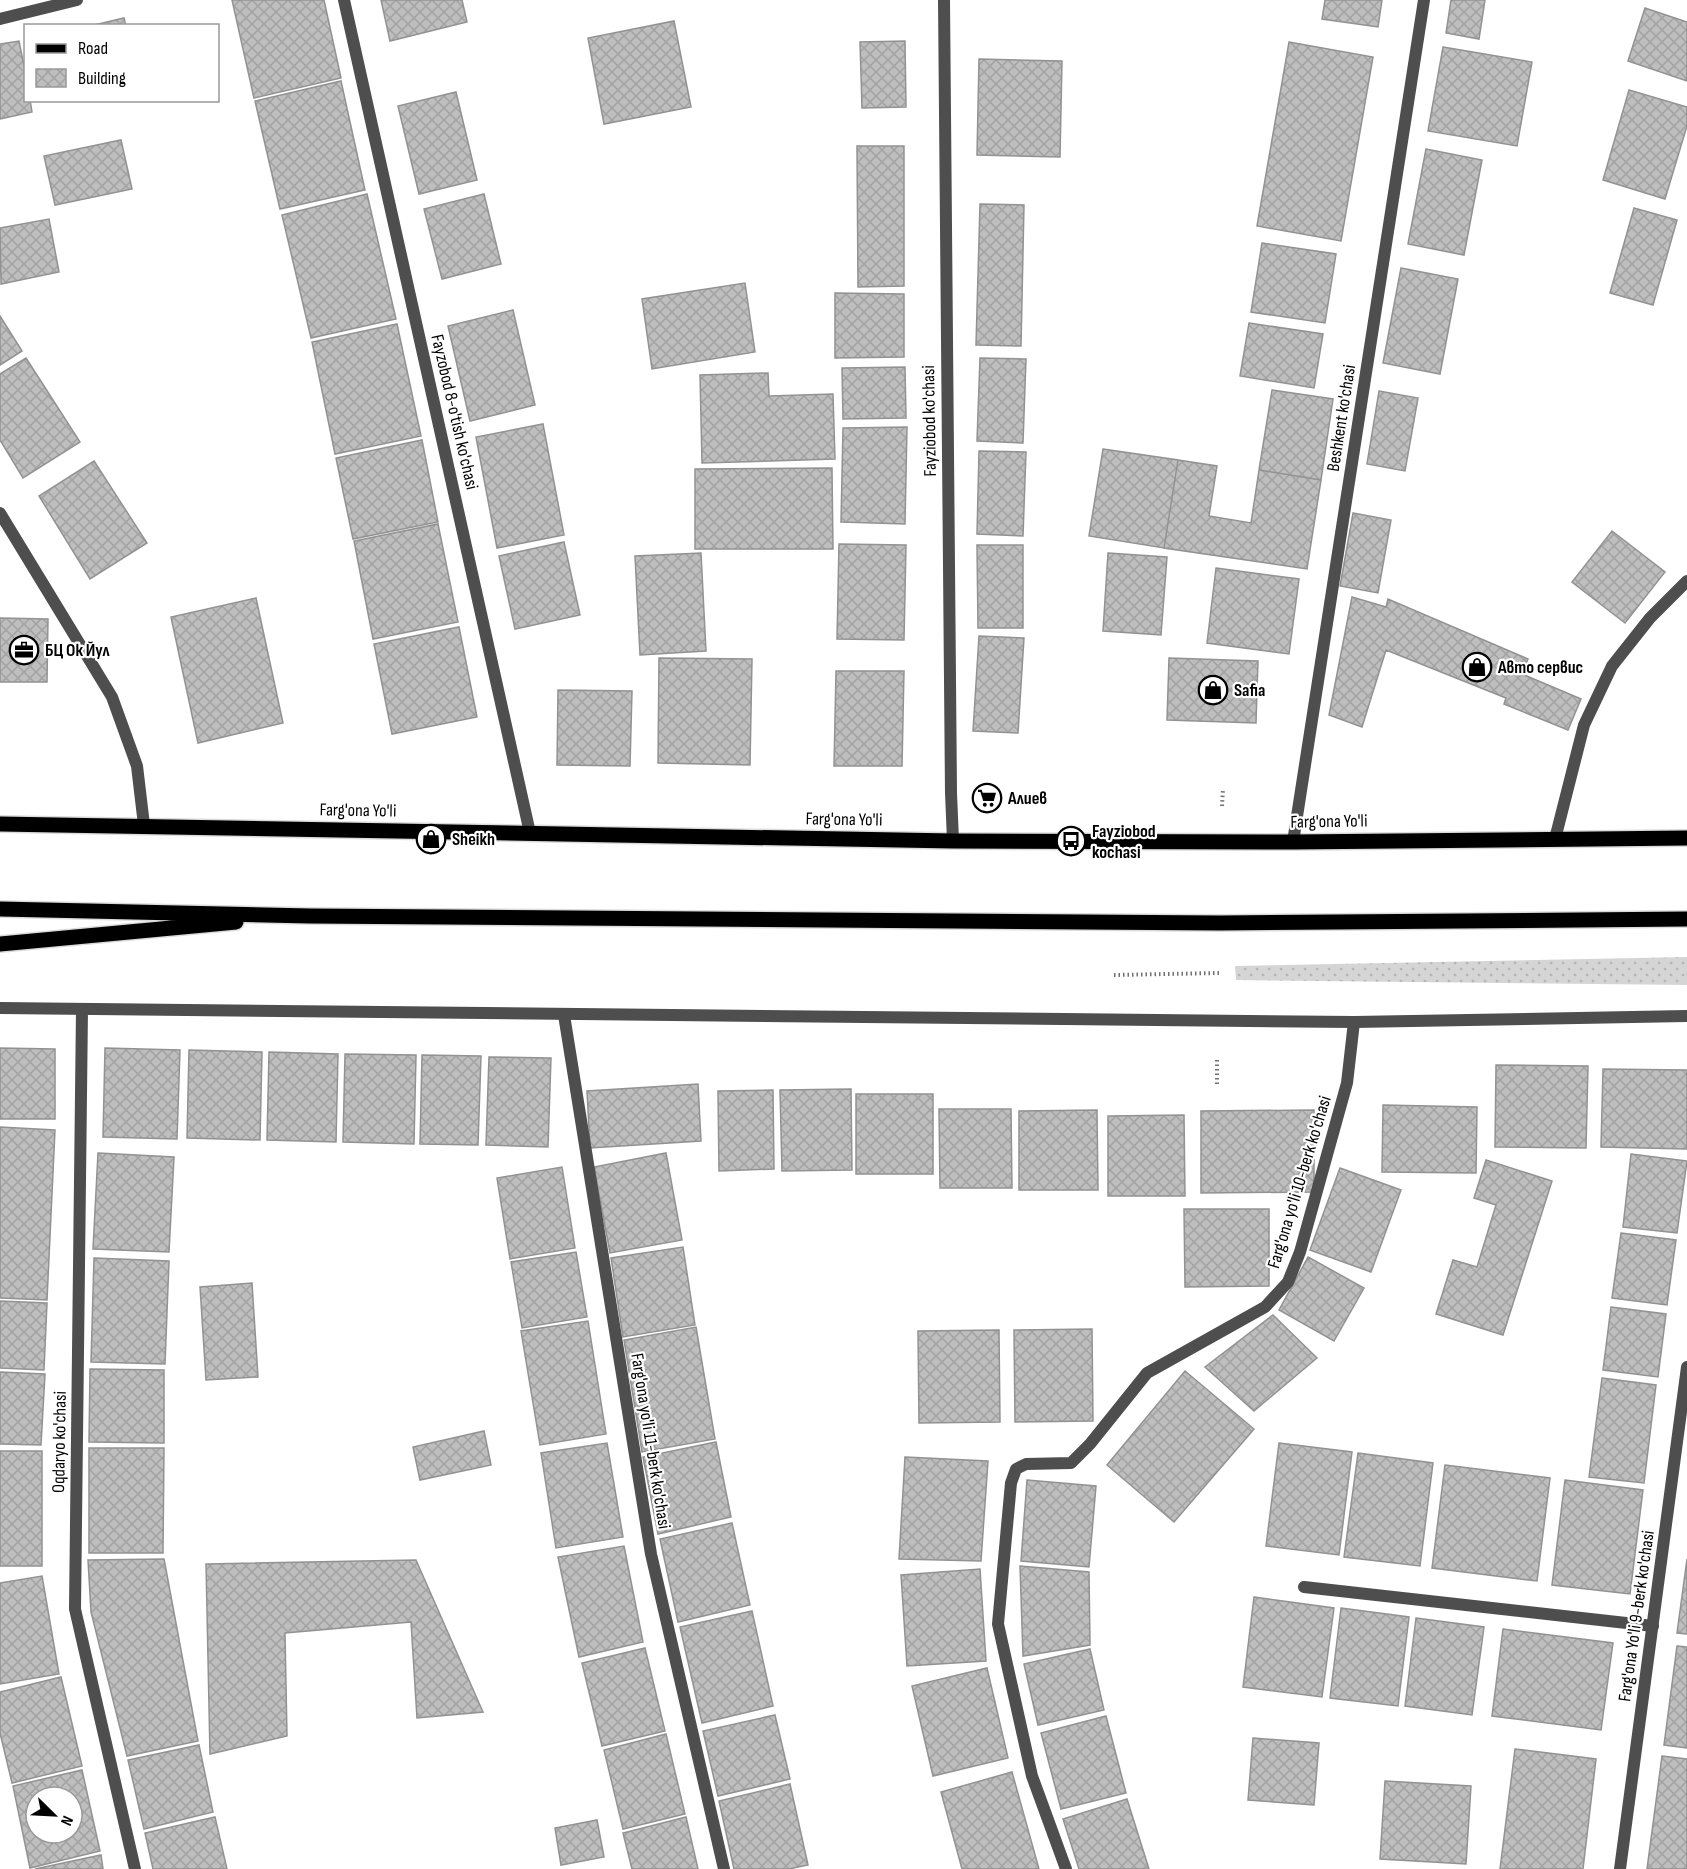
<svg xmlns="http://www.w3.org/2000/svg" width="1687" height="1869" viewBox="0 0 1687 1869" font-family="'Sofia Sans Condensed',sans-serif">
  <style>
    .grass { fill: url(#grass-dots) }
    .building { fill: url(#building-cross-hatch); stroke: #929292; stroke-width: 1.5; fill-rule: evenodd }
    .lines { fill: none; stroke-linecap: round; stroke-linejoin: round }
    .primary-casing { stroke: #dbdbdb; stroke-width: 18 }
    .path { stroke: #707070; stroke-width: 4; stroke-dasharray: 1.5 3; stroke-linecap: butt }
    .service { stroke: #4e4e4e; stroke-width: 12 }
    .minor { stroke: #4e4e4e; stroke-width: 12 }
    .tertiary { stroke: #4e4e4e; stroke-width: 12 }
    .primary { stroke: #000; stroke-width: 15 }
    .labels { text-anchor: middle; stroke-width: 4.5; stroke-linejoin: round; paint-order: stroke }
    .street-label { font-size: 18px; fill: #000; stroke: #fff }
    .poi-label { font-size: 18px; font-weight: bold; fill: #000; stroke: #fff; text-anchor: start }
  </style>
  <defs>
    <pattern id="grass-dots" width="8" height="8" patternUnits="userSpaceOnUse" patternTransform="scale(1.5)"><rect width="8" height="8" fill="#d5d5d5"/><path d="M2 2h.1M6 6h.1" fill="none" stroke="#b5b5b5" stroke-width="1.8" stroke-linecap="round"/></pattern>
    <pattern id="building-cross-hatch" width="8" height="8" patternUnits="userSpaceOnUse" patternTransform="scale(1.5)"><rect width="8" height="8" fill="#bebebe"/><path d="M0 0l8 8M0 8l8-8" fill="none" stroke="#a2a2a2"/></pattern>
  </defs>
  <rect width="100%" height="100%" fill="#fff"/>
  <path class="grass" d="M1687 957V985L1236 980 1235 966Z"/>
  <path class="building" d="M232 0H324L341 78 254 98Z
    M381 0H462L467 22 390 41Z
    M1325 0H1382L1378 27 1322 19Z
    M1451 0H1485L1479 39 1446 33Z
    M1645 8 1687 22V81L1628 61Z
    M124 18 126 26H90Z
    M674 21 691 107 604 124 588 38Z
    M19 41 26 76V100H30L32 112 0 119V44Z
    M905 41 906 107 862 108 860 42Z
    M1289 42 1373 57 1341 241 1257 226Z
    M1443 47 1532 62 1517 146 1428 131Z
    M979 59 1062 61 1060 157 977 155Z
    M341 81 365 190 280 209 255 101Z
    M1629 90 1687 107V126L1665 199 1603 180Z
    M456 92 477 180 419 194 398 106Z
    M121 140 132 189 55 205 44 156Z
    M857 146H904V286L858 287Z
    M1426 149 1482 160 1464 255 1408 244Z
    M367 194 396 319 311 338 282 215Z
    M484 194 501 264 442 279 424 209Z
    M980 204 1024 205 1021 346 976 345Z
    M1634 208 1677 220 1653 305 1610 293Z
    M49 219 59 272 1 284 0 228Z
    M1262 243 1336 254 1325 323 1251 312Z
    M1401 268 1458 279 1440 374 1383 363Z
    M745 283 755 352 652 369 642 299Z
    M835 293 904 294V357L835 358Z
    M513 310 535 405 470 421 448 326Z
    M0 316 22 351 0 365Z
    M1249 323 1323 334 1314 388 1240 376Z
    M397 324 421 436 335 454 312 342Z
    M26 358 80 442 23 478 0 440V374Z
    M980 358 1026 359 1023 443 977 441Z
    M905 367 906 418 843 419 842 368Z
    M768 373 769 396 833 394 835 459 702 463 700 375Z
    M1272 390 1333 399 1321 480 1259 470Z
    M1379 391 1418 398 1405 471 1367 464Z
    M543 424 564 535 497 548 476 437Z
    M907 427 905 524 841 522 843 428Z
    M422 440 438 522 353 539 336 458Z
    M1103 449 1178 460 1164 548 1089 536Z
    M979 451 1026 452 1023 536 977 534Z
    M1178 460 1217 466 1209 516 1251 523 1259 470 1321 480 1307 569 1164 548Z
    M94 461 147 543 90 579 39 496Z
    M832 468 833 549H695V469Z
    M1353 513 1391 520 1378 593 1340 586Z
    M438 524 458 622 373 639 354 541Z
    M1612 531 1665 572 1625 623 1572 582Z
    M564 542 580 615 515 629 499 556Z
    M839 544 906 545 904 640 837 639Z
    M977 545H1023V628H978Z
    M701 553 706 651 640 655 635 556Z
    M1108 553 1167 557 1161 635 1103 631Z
    M1216 568 1299 579 1289 654 1207 643Z
    M1352 597 1386 607 1388 599 1528 659 1522 674 1581 699 1568 730 1504 704 1506 698 1386 650 1362 727 1329 715Z
    M256 598 283 723 198 743 171 617Z
    M0 618 48 619 47 682H0Z
    M459 627 477 717 392 734 374 644Z
    M979 636 1024 638 1018 733 973 731Z
    M659 658 752 659 750 765 658 763Z
    M1169 658 1258 661 1256 723 1167 720Z
    M836 671H904L902 766H834Z
    M558 690 632 691 630 766 557 765Z
    M0 1048 55 1049V1119H0Z
    M105 1048 180 1050 177 1139 103 1137Z
    M189 1050 262 1052 260 1140 187 1138Z
    M269 1052 338 1054 336 1142 267 1140Z
    M345 1054 416 1055 414 1144 343 1142Z
    M422 1055 481 1056 478 1145 420 1144Z
    M489 1057 551 1058 548 1147 486 1145Z
    M1496 1065 1588 1066 1586 1148 1495 1147Z
    M1603 1069 1687 1070V1149L1601 1147Z
    M698 1084 701 1141 590 1148 587 1091Z
    M851 1089 852 1170 782 1171 780 1090Z
    M773 1090 774 1169 719 1171 718 1091Z
    M856 1094H933V1174H856Z
    M1383 1105 1477 1107 1476 1173 1382 1172Z
    M939 1109H1011L1012 1188H940Z
    M1097 1110 1098 1190H1019V1111Z
    M1314 1110V1192L1201 1193V1111Z
    M1184 1115 1185 1196H1108V1116Z
    M0 1127 55 1130 47 1300 0 1298Z
    M98 1153 174 1157 169 1252 93 1249Z
    M666 1153 682 1240 610 1253 594 1167Z
    M1631 1154 1687 1161 1677 1233 1623 1227Z
    M1486 1160 1552 1181 1503 1335 1436 1314 1453 1260 1477 1267 1496 1205 1474 1198Z
    M562 1167 575 1248 510 1259 497 1178Z
    M1340 1168 1401 1190 1371 1272 1310 1250Z
    M1184 1209H1269V1286L1185 1287Z
    M1621 1233 1676 1240 1667 1305 1612 1298Z
    M683 1247 695 1325 623 1337 611 1258Z
    M576 1252 587 1317 522 1328 511 1262Z
    M1308 1257 1364 1288 1334 1341 1279 1310Z
    M94 1258 169 1261 165 1364 91 1362Z
    M252 1283 258 1377 206 1380 200 1287Z
    M0 1301 47 1303 44 1370 0 1368Z
    M1611 1307 1666 1314 1658 1377 1603 1370Z
    M1273 1315 1317 1358 1254 1411 1205 1367Z
    M588 1321 606 1434 540 1445 521 1331Z
    M696 1327 715 1439 642 1452 624 1340Z
    M1092 1329 1093 1421 1015 1422 1014 1330Z
    M999 1330 1000 1422 919 1423 918 1331Z
    M90 1369 164 1370V1443L89 1442Z
    M1185 1371 1254 1429 1174 1522 1107 1465Z
    M0 1372 45 1374 41 1445 0 1444Z
    M1602 1378 1656 1385 1644 1483 1589 1477Z
    M484 1431 491 1465 420 1480 413 1447Z
    M716 1442 731 1517 658 1534 643 1457Z
    M607 1443 623 1537 556 1548 541 1453Z
    M1279 1443 1352 1452 1339 1555 1266 1546Z
    M89 1448H164L163 1553H89Z
    M0 1451H42V1566H0Z
    M1358 1453 1433 1463 1420 1566 1344 1557Z
    M905 1457 988 1461 981 1561 899 1559Z
    M1445 1465 1550 1478 1537 1581 1432 1568Z
    M1027 1480 1096 1486 1089 1567 1021 1561Z
    M1565 1480 1643 1490 1630 1594 1552 1585Z
    M732 1523 750 1605 678 1622 660 1539Z
    M624 1546 643 1642 579 1657 558 1557Z
    M164 1559 198 1741 127 1756 91 1612 88 1560Z
    M1687 1559V1634L1677 1633Z
    M416 1560 483 1712 417 1718 411 1622 285 1633 287 1736 210 1754 206 1564Z
    M1020 1566 1089 1572 1090 1645 1023 1656Z
    M980 1569 986 1661 907 1666 901 1575Z
    M42 1576 59 1674 0 1684V1583Z
    M1254 1597 1334 1608 1322 1697 1243 1687Z
    M1341 1608 1409 1617 1398 1706 1330 1698Z
    M752 1611 773 1706 702 1723 680 1627Z
    M1416 1618 1484 1627 1472 1715 1405 1706Z
    M1503 1629 1613 1643 1601 1730 1492 1716Z
    M1677 1646 1687 1647V1748L1664 1745Z
    M645 1648 665 1731 602 1746 582 1663Z
    M1090 1649 1104 1710 1038 1725 1024 1664Z
    M987 1668 1008 1758 933 1776 912 1686Z
    M61 1677 82 1766 12 1783 0 1733V1692Z
    M775 1715 790 1779 718 1796 703 1731Z
    M1106 1716 1126 1793 1061 1809 1041 1733Z
    M666 1734 685 1814 623 1829 604 1750Z
    M1253 1738 1319 1743 1314 1805 1248 1800Z
    M199 1745 213 1812 144 1829 128 1760Z
    M1515 1749 1596 1759 1583 1869H1500Z
    M1662 1756 1687 1759V1869H1647Z
    M82 1770 100 1851 30 1868 13 1786ZM36 1797H72V1833H36Z
    M1012 1772 1039 1869H962L941 1792Z
    M1385 1781 1471 1786 1466 1864 1380 1859Z
    M790 1784 808 1865 789 1869H734L719 1801Z
    M1127 1799 1149 1869H1079L1063 1819Z
    M215 1817 227 1869H153L145 1833Z
    M686 1817 698 1869H632L623 1833Z
    M597 1820 604 1857 561 1865 555 1828Z
    M101 1855 103 1869H35Z"/>
  <g class="lines">
    <g class="primary-casing">
      <path id="primary" d="M0 824 953 841 1293 842 1687 838
        M0 909 310 916 1220 923 1687 919
        M0 944 236 922"/>
    </g>
    <path class="path" d="M1222 806 1223 789
      M1114 975 1219 973
      M1217 1084V1060"/>
    <path class="service" d="M1304 1587 1653 1626"/>
    <path class="minor" d="M344 0 530 833
      M0 19 77 0
      M0 513 112 697 137 766 144 825
      M1555 839 1584 725 1612 666 1650 618 1687 581
      M1293 842 1424 0
      M82 1009 75 1609 135 1869
      M564 1015 651 1554 724 1869
      M1066 1869 1032 1776 998 1624 1011 1483 1016 1469 1026 1464 1071 1463 1090 1444 1147 1373 1265 1307 1288 1282 1300 1252 1347 1083 1354 1022
      M1620 1869 1687 1367"/>
    <path class="tertiary" d="M944 0 951 793 953 841
      M0 1008 1354 1022 1687 1016"/>
    <use href="#primary" class="primary"/>
  </g>
  <defs>
    <g id="office-ring" transform="scale(1.5)"><circle r="9.5" fill="#fff" stroke="#000" stroke-width="1.5"/><path d="M-6-3h4V-5.5h4V-3h4V5H-6ZM-1-4.5V-3h2v-1.5ZM-6 0V1H6V0Z" fill="#000"/></g>
    <g id="shop-ring" transform="scale(1.5)"><circle r="9.5" fill="#fff" stroke="#000" stroke-width="1.5"/><path d="M-5-2.5h2.3a2.7 3.5 0 0 1 5.4 0H5L5.5 6h-11ZM-1.5-2.5h3a1.5 2.3 0 0 0-3 0Z" fill="#000"/></g>
    <g id="supermarket-ring" transform="scale(1.5)"><circle r="9.5" fill="#fff" stroke="#000" stroke-width="1.5"/><path d="M-6-5.5h2.5l.6 2H6L4.5 2H-2.5L-4.4-4H-6ZM-1.5 3.2a1.3 1.3 0 1 0 .1 0ZM3 3.2a1.3 1.3 0 1 0 .1 0Z" fill="#000"/></g>
    <g id="bus-ring" transform="scale(1.5)"><circle r="9.5" fill="#fff" stroke="#000" stroke-width="1.5"/><path d="M-5-6H5V4H4V6H2V4H-2V6H-4V4H-5ZM-3.5-4V0h7V-4ZM-3.5 1.2v1.5H-2V1.2ZM2 1.2v1.5H3.5V1.2Z" fill="#000"/></g>
  </defs>
  <g fill-rule="evenodd">
    <use href="#office-ring" x="24" y="650"/>
    <use href="#shop-ring" x="1477" y="667"/>
    <use href="#shop-ring" x="1213" y="690"/>
    <use href="#supermarket-ring" x="987" y="798"/>
    <use href="#shop-ring" x="431" y="839"/>
    <use href="#bus-ring" x="1071" y="841"/>
  </g>
  <g class="labels">
    <g class="street-label">
      <text transform="translate(455 412) rotate(77)" y="6">Fayzobod 8-o'tish ko'chasi</text>
      <text transform="translate(1341 418) rotate(-81)" y="6">Beshkent ko'chasi</text>
      <text transform="translate(929 421) rotate(-91)" y="6">Fayziobod ko'chasi</text>
      <text transform="translate(358 810) rotate(1)" y="6">Farg'ona Yo'li</text>
      <text transform="translate(844 819) rotate(1)" y="6">Farg'ona Yo'li</text>
      <text transform="translate(1329 821) rotate(-1)" y="6">Farg'ona Yo'li</text>
      <text transform="translate(1299 1182) rotate(-73)" y="6">Farg'ona yo'li 10-berk ko'chasi</text>
      <text transform="translate(651 1441) rotate(81)" y="6">Farg'ona yo'li 11-berk ko'chasi</text>
      <text transform="translate(59 1442) rotate(-89)" y="6">Oqdaryo ko'chasi</text>
      <text transform="translate(1636 1616) rotate(-82)" y="6">Farg'ona Yo'li 9-berk ko'chasi</text>
    </g>
    <g class="poi-label">
      <text x="45" y="656">БЦ Ок Йул</text>
      <text x="1498" y="673">Авто сервис</text>
      <text x="1234" y="696">Safia</text>
      <text x="1008" y="804">Алиев</text>
      <text x="1092" y="837">Fayziobod<tspan x="1092" dy="21">kochasi</tspan></text>
      <text x="452" y="845">Sheikh</text>
    </g>
  </g>
  <rect x="24" y="24" width="195" height="78" fill="#ffffff" stroke="#999999" stroke-width="1.5"/>
  <rect x="36" y="44" width="30" height="9" fill="#000000" stroke="#999999" stroke-width="1.5"/>
  <text x="78" y="54" font-size="18" fill="#000000">Road</text>
  <rect x="36" y="69" width="30" height="18" fill="url(#building-cross-hatch)" stroke="#999999" stroke-width="1.5"/>
  <text x="78" y="84" font-size="18" fill="#000000">Building</text>
  <g transform="translate(54 1815) rotate(114)"><circle r="28" fill="#ffffff" stroke="#999999" stroke-width="1.5"/>
  <path d="M0-4.5L10 22L0 15L-10 22Z" fill="#000000"/>
  <text y="-9" font-size="16" font-weight="bold" text-anchor="middle" fill="#000000">N</text>
  </g>
</svg>
